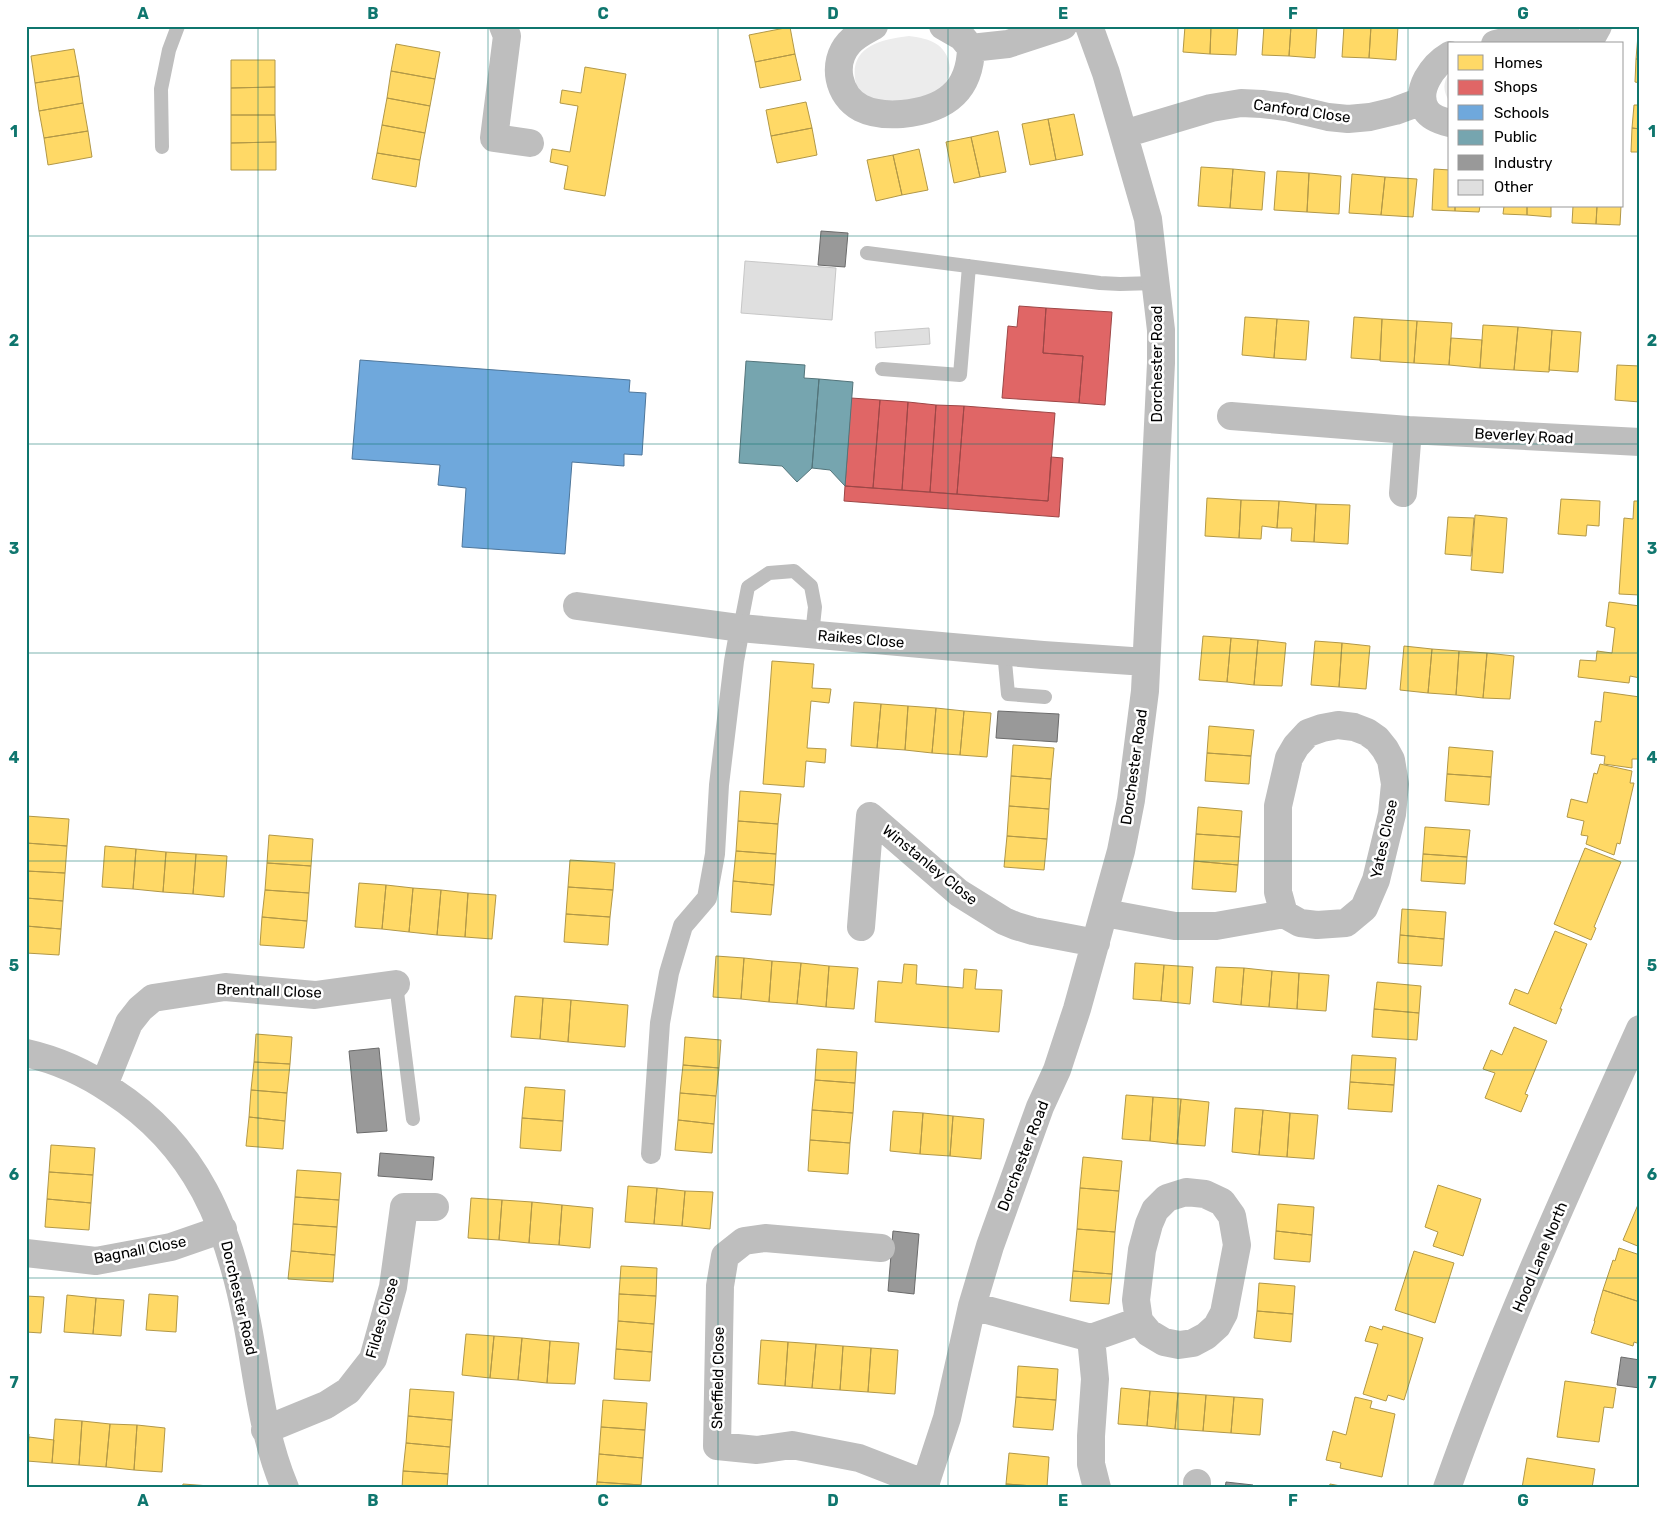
<svg xmlns="http://www.w3.org/2000/svg" width="1666" height="1514" viewBox="0 0 1666 1514" font-family="Rubik,sans-serif">
  <style>
    .green { fill: #ececec }
    .homes { fill: #ffd966; stroke: #b29847 }
    .shops { fill: #e06666; stroke: #9d4747 }
    .schools { fill: #6fa8dc; stroke: #4e769a }
    .public { fill: #76a5af; stroke: #53747a }
    .industry { fill: #999; stroke: #6b6b6b }
    .building { fill: #dfdfdf; stroke: #c7c7c7 }
    .lines { fill: none; stroke-linecap: round; stroke-linejoin: round }
    .service { stroke: #bebebe; stroke-width: 14 }
    .pedestrian { stroke: #bebebe; stroke-width: 20 }
    .minor { stroke: #bebebe; stroke-width: 28 }
    .grid { fill: none; stroke: #0f766e; stroke-width: 1; stroke-opacity: 0.55 }
    .labels { text-anchor: middle; stroke-width: 5; stroke-linejoin: round; paint-order: stroke }
    .street-label { font-size: 15px; fill: #000; stroke: #fff }
    .neatline { fill: none; stroke: #0f766e; stroke-width: 2 }
    .grid-label { font-size: 16px; text-anchor: middle; font-weight: bold; fill: #0f766e }
  </style>
  <rect width="100%" height="100%" fill="#fff"/>
  <path class="green" d="M909 36C918 37 930 39 938 45 951 55 954 74 943 86 933 98 897 104 881 102 874 101 866 96 859 94 843 51 873 40 909 36Z
    M1450 72V102C1443 93 1442 82 1450 72Z"/>
  <path class="homes" d="M1185 26H1211L1210 54 1183 52Z
    M1211 26H1238L1236 55 1210 54Z
    M1264 26H1291L1289 56 1262 55Z
    M1291 26H1317L1315 58 1289 56Z
    M1344 26H1371L1369 58 1342 57Z
    M1371 26H1398L1396 60 1369 58Z
    M790 27 795 54 755 62 749 35Z
    M1638 35H1640V59H1636Z
    M396 44 440 52 435 79 391 71Z
    M74 49 79 76 35 83 31 56Z
    M795 54 801 80 760 88 755 62Z
    M1636 59H1640V83L1635 82Z
    M231 60H275V87L231 88Z
    M585 67 626 74 605 196 564 189 568 166 550 162 552 149 570 152 578 106 560 103 562 90 581 93Z
    M391 71 435 79 430 106 387 98Z
    M79 76 83 103 39 111 35 83Z
    M275 87V115H231V88Z
    M387 98 430 106 425 133 382 125Z
    M806 102 812 128 771 136 766 110Z
    M83 103 88 131 44 138 39 111Z
    M1634 105H1640V129L1632 128Z
    M1074 114 1083 155 1056 160 1048 119Z
    M231 115H275L276 142 231 143Z
    M1048 119 1056 160 1030 165 1022 124Z
    M382 125 425 133 420 160 377 153Z
    M812 128 817 155 777 163 771 136Z
    M1632 128 1640 129V152H1631Z
    M88 131 92 157 48 165 44 138Z
    M998 131 1006 172 980 177 971 137Z
    M971 137 980 177 954 183 946 142Z
    M276 142V170H231V143Z
    M919 149 928 190 902 195 893 155Z
    M377 153 420 160 416 187 372 179Z
    M893 155 902 195 876 201 867 160Z
    M1201 167 1233 169 1230 208 1198 206Z
    M1233 169 1265 172 1262 210 1230 208Z
    M1434 169 1450 170V206H1455V211L1432 210Z
    M1277 171 1309 173 1307 212 1274 210Z
    M1309 173 1341 176 1339 214 1307 212Z
    M1352 174 1385 177 1381 215 1349 213Z
    M1385 177 1417 179 1413 217 1381 215Z
    M1455 206H1480L1479 212 1455 211Z
    M1504 206H1527V215L1503 214Z
    M1527 206H1551V217L1527 215Z
    M1573 206H1597L1596 224 1572 223Z
    M1597 206H1621L1620 225 1596 224Z
    M1245 317 1277 319 1274 358 1242 355Z
    M1354 317 1382 319 1380 360 1351 358Z
    M1277 319 1309 321 1306 360 1274 358Z
    M1382 319 1417 321 1414 363 1380 361Z
    M1417 321 1452 323 1449 365 1414 363Z
    M1483 325 1518 327 1514 370 1480 368Z
    M1518 327 1552 330 1549 372 1514 370Z
    M1552 330 1581 332 1578 372 1549 370Z
    M1451 338 1482 340 1480 368 1449 365Z
    M1617 365 1640 366V402L1615 400Z
    M1207 498 1241 500 1239 538 1205 536Z
    M1561 499 1600 501 1599 526 1587 525 1586 536 1558 534Z
    M1241 500 1279 501 1277 528 1262 526 1261 539 1239 538Z
    M1279 501 1316 504 1314 542 1291 541 1292 528H1277Z
    M1634 501H1640V595L1619 594 1624 518 1633 519Z
    M1316 504 1350 505 1348 544 1314 542Z
    M1475 515 1507 518 1503 573 1471 570Z
    M1448 517 1474 518 1471 556 1445 554Z
    M1609 602 1640 606V678L1630 676 1629 683 1578 677 1580 660 1596 661 1597 651 1612 653 1615 628 1606 626Z
    M1203 636 1231 638 1227 682 1199 680Z
    M1231 638 1258 640 1254 685 1227 682Z
    M1258 640 1286 643 1282 686 1254 685Z
    M1315 641 1342 643 1339 687 1311 685Z
    M1342 643 1370 646 1366 689 1339 687Z
    M1404 646 1432 649 1428 693 1400 690Z
    M1432 649 1459 651 1456 695 1428 693Z
    M1459 651 1487 653 1483 698 1456 695Z
    M1487 653 1514 656 1510 699 1483 698Z
    M772 661 814 664 812 688 831 689 829 703 811 701 807 748 826 749 825 763 806 761 804 787 763 784Z
    M1604 692 1640 697V759H1632V768L1604 764 1605 756 1591 754 1595 721 1601 722Z
    M854 702 881 704 877 748 851 746Z
    M881 704 908 706 905 750 877 748Z
    M908 706 936 708 932 753 905 750Z
    M936 708 964 711 960 755 932 753Z
    M964 711 991 713 987 757 960 755Z
    M1209 726 1254 730 1251 756 1207 753Z
    M1013 745 1054 748 1051 779 1011 776Z
    M1449 747 1493 751 1491 777 1447 774Z
    M1207 753 1251 756 1249 784 1205 781Z
    M1600 764 1632 771 1630 783H1634L1620 844 1617 843 1614 855 1586 844 1588 836 1581 835 1584 821 1567 817 1571 799 1587 803 1594 773 1597 774Z
    M1447 774 1491 777 1489 805 1445 801Z
    M1011 776 1051 779 1049 809 1009 806Z
    M740 791 781 794 778 824 738 821Z
    M1009 806 1049 809 1047 839 1007 836Z
    M1198 807 1242 811 1240 837 1196 834Z
    M26 816 69 819 67 846 26 843Z
    M738 821 778 824 776 854 736 851Z
    M1425 827 1470 830 1467 857 1423 854Z
    M1196 834 1240 837 1238 865 1194 861Z
    M269 835 313 839 311 866 267 863Z
    M1007 836 1047 839 1044 870 1004 867Z
    M26 843 67 846 65 873 26 871Z
    M105 846 136 849 133 889 102 887Z
    M1585 848 1621 862 1594 927 1596 928 1591 940 1554 924Z
    M136 849 166 852 163 892 133 889Z
    M736 851 776 854 774 885 733 881Z
    M166 852 196 854 193 894 163 892Z
    M196 854 227 856 224 897 193 894Z
    M1423 854 1467 857 1465 884 1421 881Z
    M570 860 615 863 613 890 568 887Z
    M1194 861 1238 865 1236 892 1192 889Z
    M267 863 311 866 309 893 265 890Z
    M26 871 65 873 63 901 26 898Z
    M733 881 774 885 771 915 731 912Z
    M359 883 386 885 382 929 355 927Z
    M386 885 413 888 409 932 382 929Z
    M568 887 613 890 610 917 566 914Z
    M413 888 441 890 437 935 409 932Z
    M265 890 309 893 307 921 262 917Z
    M441 890 468 893 465 937 437 935Z
    M468 893 496 895 492 939 465 937Z
    M26 898 63 901 61 929 26 926Z
    M1402 909 1446 912 1444 939 1400 935Z
    M566 914 610 917 608 945 564 942Z
    M262 917 307 921 304 948 260 945Z
    M26 926 61 929 59 955 26 953Z
    M1555 931 1587 944 1560 1009H1562L1556 1024 1509 1004 1515 989 1528 994Z
    M1400 935 1444 939 1442 966 1398 963Z
    M716 956 744 958 741 999 713 997Z
    M744 958 772 961 769 1002 741 999Z
    M772 961 801 963 797 1004 769 1002Z
    M801 963 829 966 826 1007 797 1004Z
    M1135 963 1164 965 1161 1001 1133 999Z
    M904 964 917 965 916 984 963 988 964 969 977 970 975 989 1002 990 999 1032 875 1022 878 981 902 983Z
    M1164 965 1193 967 1190 1004 1161 1001Z
    M829 966 858 968 854 1009 826 1007Z
    M1216 967 1244 968 1241 1005 1213 1002Z
    M1244 968 1272 971 1269 1007 1241 1005Z
    M1272 971 1299 973 1297 1009 1269 1007Z
    M1299 973 1329 975 1326 1011 1297 1009Z
    M1377 982 1421 986 1419 1013 1374 1009Z
    M515 996 543 998 540 1039 511 1037Z
    M543 998 571 1000 568 1042 540 1039Z
    M571 1000 628 1005 625 1047 568 1042Z
    M1374 1009 1419 1013 1417 1040 1372 1037Z
    M1514 1027 1547 1041 1525 1094 1528 1095 1521 1112 1485 1098 1495 1073 1483 1069 1491 1050 1502 1055Z
    M256 1034 292 1037 290 1064 254 1062Z
    M685 1037 721 1040 719 1068 683 1065Z
    M817 1049 857 1052 855 1083 815 1080Z
    M1352 1055 1396 1058 1394 1085 1350 1082Z
    M254 1062 290 1064 287 1093 251 1090Z
    M683 1065 719 1068 716 1096 680 1093Z
    M815 1080 855 1083 853 1113 812 1110Z
    M1350 1082 1394 1085 1392 1112 1348 1109Z
    M525 1087 565 1090 563 1121 522 1118Z
    M251 1090 287 1093 285 1121 249 1117Z
    M680 1093 716 1096 714 1124 678 1120Z
    M1126 1095 1153 1097 1150 1141 1122 1139Z
    M1153 1097 1181 1099 1177 1144 1150 1141Z
    M1181 1099 1209 1102 1205 1146 1177 1144Z
    M1235 1108 1263 1110 1259 1155 1232 1152Z
    M812 1110 853 1113 850 1143 810 1140Z
    M1263 1110 1290 1113 1287 1157 1259 1155Z
    M893 1111 923 1113 920 1154 890 1151Z
    M923 1113 953 1116 950 1156 920 1154Z
    M1290 1113 1318 1115 1314 1159 1287 1157Z
    M953 1116 984 1119 981 1159 950 1156Z
    M249 1117 285 1121 283 1149 246 1146Z
    M522 1118 563 1121 561 1151 520 1148Z
    M678 1120 714 1124 712 1153 675 1150Z
    M810 1140 850 1143 848 1174 808 1171Z
    M51 1145 95 1148 93 1175 49 1172Z
    M1083 1157 1122 1161 1119 1191 1080 1188Z
    M297 1170 341 1173 339 1200 295 1197Z
    M49 1172 93 1175 91 1203 47 1199Z
    M1438 1185 1481 1199 1463 1256 1433 1246 1438 1232 1425 1227Z
    M628 1186 657 1188 654 1224 625 1222Z
    M657 1188 685 1191 682 1226 654 1224Z
    M1080 1188 1119 1191 1115 1232 1077 1229Z
    M685 1191 713 1192 710 1229 682 1226Z
    M295 1197 339 1200 337 1227 293 1224Z
    M471 1198 502 1200 499 1240 468 1238Z
    M47 1199 91 1203 89 1230 45 1227Z
    M502 1200 532 1202 529 1243 499 1240Z
    M1640 1200V1247L1623 1240Z
    M532 1202 562 1205 559 1245 529 1243Z
    M1278 1204 1314 1207 1312 1235 1276 1231Z
    M562 1205 593 1208 590 1248 559 1245Z
    M293 1224 337 1227 335 1255 291 1251Z
    M1077 1229 1115 1232 1112 1274 1073 1271Z
    M1276 1231 1312 1235 1310 1262 1274 1259Z
    M1619 1248 1640 1255V1302L1603 1290 1613 1260 1615 1261Z
    M291 1251 335 1255 333 1282 288 1279Z
    M1414 1251 1454 1263 1435 1323 1395 1310Z
    M621 1266 657 1268 656 1296 619 1294Z
    M1073 1271 1112 1274 1109 1304 1070 1301Z
    M1259 1283 1295 1286 1293 1314 1257 1311Z
    M1603 1290 1640 1302V1344L1634 1342 1633 1346 1591 1333 1595 1321H1594Z
    M149 1294 178 1296 176 1332 146 1330Z
    M619 1294 656 1296 654 1324 618 1321Z
    M67 1295 96 1298 93 1334 64 1332Z
    M26 1296 44 1297 41 1333 26 1332Z
    M96 1298 124 1300 121 1336 93 1334Z
    M1257 1311 1293 1314 1291 1342 1254 1338Z
    M618 1321 654 1324 652 1352 616 1349Z
    M1370 1326 1382 1330 1383 1326 1423 1338 1404 1400 1388 1395 1386 1401 1363 1394 1378 1344 1365 1341Z
    M466 1334 494 1336 490 1378 462 1375Z
    M494 1336 522 1338 518 1380 490 1378Z
    M522 1338 550 1341 547 1383 518 1380Z
    M761 1340 788 1342 785 1386 758 1384Z
    M550 1341 579 1343 575 1384 547 1383Z
    M788 1342 816 1344 812 1388 785 1386Z
    M816 1344 843 1346 840 1390 812 1388Z
    M843 1346 871 1348 868 1392 840 1390Z
    M871 1348 898 1350 895 1394 868 1392Z
    M616 1349 652 1352 650 1381 614 1379Z
    M1018 1366 1058 1369 1056 1400 1016 1397Z
    M1565 1381 1616 1388 1613 1408 1604 1407 1599 1442 1557 1437Z
    M1121 1388 1150 1391 1147 1426 1118 1424Z
    M410 1389 454 1392 452 1420 408 1416Z
    M1150 1391 1178 1393 1175 1429 1147 1426Z
    M1178 1393 1206 1395 1203 1431 1175 1429Z
    M1206 1395 1234 1397 1231 1433 1203 1431Z
    M1016 1397 1056 1400 1053 1430 1013 1427Z
    M1234 1397 1263 1399 1260 1435 1231 1433Z
    M1355 1397 1372 1401 1370 1408 1395 1414 1382 1477 1340 1468 1341 1463 1326 1460 1333 1431 1346 1435Z
    M603 1400 647 1403 645 1430 601 1427Z
    M408 1416 452 1420 450 1447 406 1443Z
    M55 1419 82 1421 79 1465 52 1463Z
    M82 1421 110 1424 106 1467 79 1465Z
    M110 1424 137 1425 134 1470 106 1467Z
    M137 1425 165 1428 162 1472 134 1470Z
    M601 1427 645 1430 643 1458 599 1454Z
    M26 1434H29L26 1469Z
    M29 1437 54 1440 52 1463 27 1461Z
    M406 1443 450 1447 448 1474 403 1471Z
    M1009 1453 1049 1457 1047 1487 1006 1484Z
    M599 1454 643 1458 641 1485 597 1482Z
    M1527 1458 1595 1469 1592 1488H1522Z
    M403 1471 448 1474 447 1488H402Z
    M597 1482 641 1485V1488H596Z
    M183 1484 223 1487V1488H182Z
    M1006 1484 1047 1487V1488H1006Z
    M1330 1484 1351 1488H1329Z"/>
  <path class="shops" d="M1019 306 1046 308 1043 353 1083 356 1079 403 1002 398 1008 326 1017 327Z
    M1046 308 1112 312 1105 405 1079 403 1083 356 1043 353Z
    M851 398 880 400 873 488 845 486Z
    M880 400 908 402 902 490 873 488Z
    M908 402 936 405 930 492 902 490Z
    M936 405 964 406 957 494 930 492Z
    M964 406 1055 413 1048 501 957 494Z
    M1051 457 1063 458 1059 517 844 501 845 486 1048 501Z"/>
  <path class="schools" d="M360 360 630 380 629 392 646 393 642 455 624 454V466L572 462 565 554 462 547 466 488 438 485 440 465 352 459Z"/>
  <path class="public" d="M746 361 805 365 804 378 819 379 812 468 797 482 782 466 739 463Z
    M819 379 853 382 845 486 830 470 812 468Z"/>
  <path class="industry" d="M821 231 848 233 845 267 818 265Z
    M998 711 1059 714 1057 742 996 738Z
    M379 1048 387 1131 357 1133 349 1051Z
    M380 1153 434 1157 432 1180 378 1176Z
    M893 1231 919 1234 914 1294 888 1291Z
    M1621 1357 1640 1360V1388L1617 1385Z
    M1226 1482 1253 1485 1252 1488H1225Z"/>
  <path class="building" d="M745 261 836 268 832 320 741 313Z
    M929 328 930 344 876 348 875 332Z"/>
  <g class="lines">
    <path class="service" d="M162 147 161 89 169 50 178 26
      M867 253 1100 283 1120 284 1156 283
      M882 369 960 375 969 266
      M740 628 748 587 769 573 794 571 811 586 815 607 812 635
      M1004 651 1008 694 1045 697
      M396 984 413 1119"/>
    <path class="pedestrian" d="M651 1154 660 1023 669 973 683 926 707 898 715 854 719 785 734 661 740 628"/>
    <path class="minor" d="M503 26 507 36 494 138 530 143
      M874 26C865 31 856 35 849 43 831 63 838 96 861 108 873 114 889 115 902 114 944 110 970 92 971 48L962 37 943 26
      M1495 44 1550 31 1561 34 1576 44
      M1588 44 1598 26
      M971 48 1008 44 1063 26
      M1450 55C1433 65 1414 90 1426 110 1431 118 1441 121 1450 123
      M1124 134 1211 108 1241 103 1262 104 1286 107 1328 117 1348 119 1370 117 1395 111 1422 101
      M1231 416 1408 430 1640 442
      M1403 493 1408 430
      M577 606 740 628 1043 655 1146 662
      M1105 913 1175 926H1216L1284 914 1300 923 1317 925 1346 923 1364 908 1376 880 1392 814 1395 784 1391 760 1385 749 1377 739 1367 732 1354 727 1338 725 1322 728 1308 733 1296 746 1289 758 1278 806V892L1284 914
      M861 927 870 816 959 893 1004 921 1016 926 1033 931 1096 943
      M26 1053C57 1060 86 1073 112 1091 197 1146 229 1226 247 1322 258 1379 262 1433 285 1488
      M104 1085 129 1023 140 1009 153 998 225 987 315 995 396 984
      M1186 1192 1205 1194 1222 1202 1232 1216 1237 1245 1224 1313 1217 1326 1206 1336 1193 1343 1179 1345 1164 1342 1149 1333 1139 1321 1136 1300 1142 1250 1149 1224 1155 1210 1167 1198Z
      M881 1248 765 1238 744 1241 725 1256 720 1286 717 1446 757 1450 792 1445 859 1458 926 1484
      M26 1253 96 1261 171 1247 223 1229
      M972 1306 1091 1338 1139 1321
      M1091 1338 1095 1379 1091 1436V1464L1097 1488
      M265 1430 326 1405 348 1391 373 1359 393 1287 404 1207H435
      M924 1488 947 1418 972 1306 990 1246 1040 1107 1057 1070 1077 1009 1121 851 1131 800 1145 691 1161 363V330L1148 219 1106 73 1089 26
      M1197 1488V1483
      M1447 1488C1502 1332 1572 1180 1640 1029"/>
  </g>
  <path class="grid" d="M258 26V1488M488 26V1488M718 26V1488M948 26V1488M1178 26V1488M1408 26V1488M26 236H1640M26 444H1640M26 653H1640M26 861H1640M26 1070H1640M26 1278H1640"/>
  <g class="labels">
    <g class="street-label">
      <text transform="translate(1302 111) rotate(8)" y="5">Canford Close</text>
      <text transform="translate(1157 364) rotate(-90)" y="5">Dorchester Road</text>
      <text transform="translate(1524 436) rotate(3)" y="5">Beverley Road</text>
      <text transform="translate(861 639) rotate(5)" y="5">Raikes Close</text>
      <text transform="translate(1134 767) rotate(-82)" y="5">Dorchester Road</text>
      <text transform="translate(1384 839) rotate(-78)" y="5">Yates Close</text>
      <text transform="translate(930 865) rotate(39)" y="5">Winstanley Close</text>
      <text transform="translate(269 991) rotate(2)" y="5">Brentnall Close</text>
      <text transform="translate(1023 1156) rotate(-69)" y="5">Dorchester Road</text>
      <text transform="translate(140 1250) rotate(-11)" y="5">Bagnall Close</text>
      <text transform="translate(1540 1257) rotate(-67)" y="5">Hood Lane North</text>
      <text transform="translate(239 1298) rotate(77)" y="5">Dorchester Road</text>
      <text transform="translate(382 1318) rotate(-74)" y="5">Fildes Close</text>
      <text transform="translate(718 1378) rotate(-89)" y="5">Sheffield Close</text>
    </g>
  </g>
  <rect width="1666" height="1514" fill="none" stroke="#ffffff" stroke-width="55"/>
  <rect x="1448" y="42" width="175" height="165" fill="#ffffff" stroke="#999999"/>
  <rect x="1458" y="55" width="25" height="15" fill="#ffd966" stroke="#999999"/>
  <text x="1494" y="68" font-size="15" fill="#000000">Homes</text>
  <rect x="1458" y="80" width="25" height="15" fill="#e06666" stroke="#999999"/>
  <text x="1494" y="92" font-size="15" fill="#000000">Shops</text>
  <rect x="1458" y="105" width="25" height="15" fill="#6fa8dc" stroke="#999999"/>
  <text x="1494" y="118" font-size="15" fill="#000000">Schools</text>
  <rect x="1458" y="130" width="25" height="15" fill="#76a5af" stroke="#999999"/>
  <text x="1494" y="142" font-size="15" fill="#000000">Public</text>
  <rect x="1458" y="155" width="25" height="15" fill="#999999" stroke="#999999"/>
  <text x="1494" y="168" font-size="15" fill="#000000">Industry</text>
  <rect x="1458" y="180" width="25" height="15" fill="#dfdfdf" stroke="#999999"/>
  <text x="1494" y="192" font-size="15" fill="#000000">Other</text>
  <rect x="28" y="28" width="1610" height="1458" class="neatline"/>
  <g class="grid-label">
    <text x="143" y="19">A</text>
    <text x="373" y="19">B</text>
    <text x="603" y="19">C</text>
    <text x="833" y="19">D</text>
    <text x="1063" y="19">E</text>
    <text x="1293" y="19">F</text>
    <text x="1523" y="19">G</text>
    <text x="14" y="137">1</text>
    <text x="1652" y="137">1</text>
    <text x="14" y="346">2</text>
    <text x="1652" y="346">2</text>
    <text x="14" y="554">3</text>
    <text x="1652" y="554">3</text>
    <text x="14" y="763">4</text>
    <text x="1652" y="763">4</text>
    <text x="14" y="971">5</text>
    <text x="1652" y="971">5</text>
    <text x="14" y="1180">6</text>
    <text x="1652" y="1180">6</text>
    <text x="14" y="1388">7</text>
    <text x="1652" y="1388">7</text>
    <text x="143" y="1506">A</text>
    <text x="373" y="1506">B</text>
    <text x="603" y="1506">C</text>
    <text x="833" y="1506">D</text>
    <text x="1063" y="1506">E</text>
    <text x="1293" y="1506">F</text>
    <text x="1523" y="1506">G</text>
  </g>
</svg>
